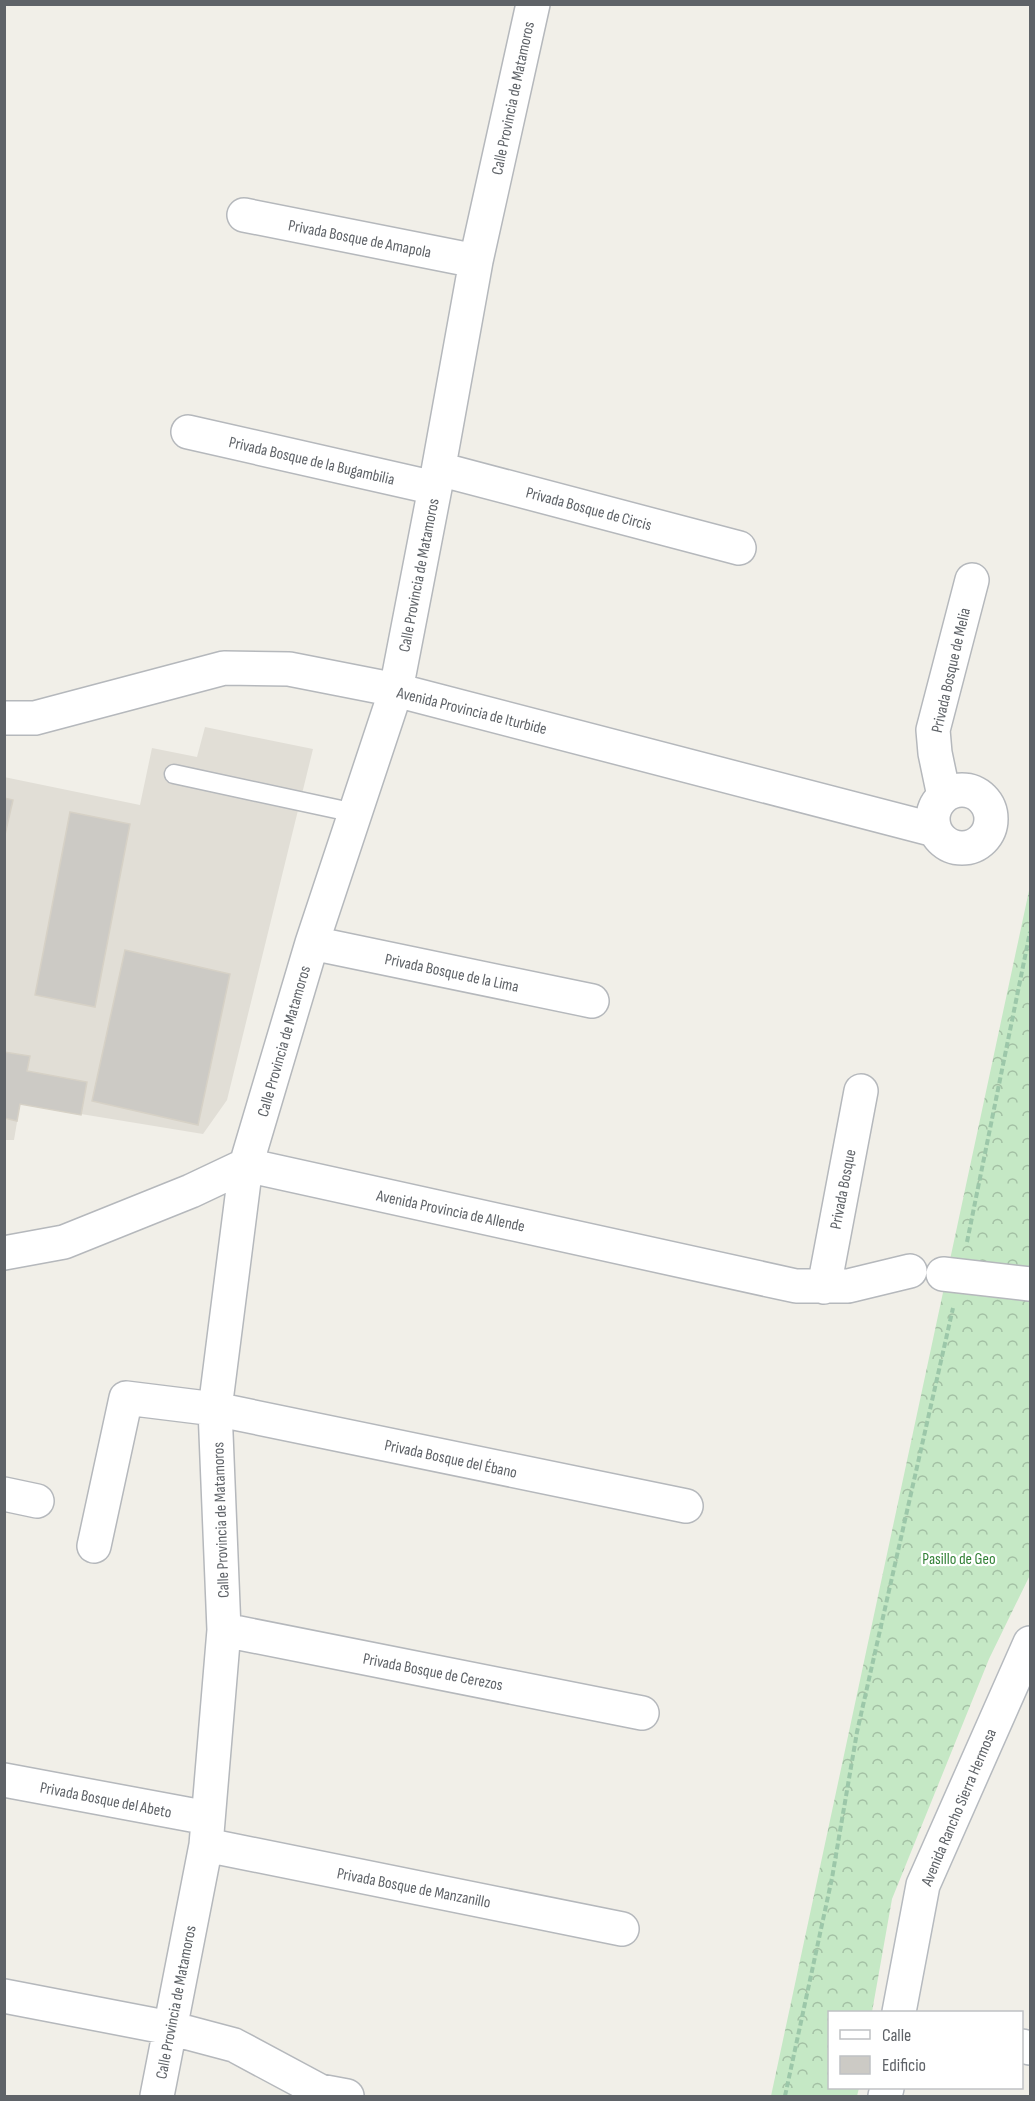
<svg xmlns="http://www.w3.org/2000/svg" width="1035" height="2101" viewBox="0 0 1035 2101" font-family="'Sofia Sans Condensed',sans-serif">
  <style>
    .education { fill: #e1ded6 }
    .forest { fill: url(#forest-crowns) }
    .building { fill: #cccac5; stroke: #d6d1c6; stroke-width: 1.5 }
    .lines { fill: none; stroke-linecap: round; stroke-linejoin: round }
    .lane-casing { stroke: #b5b8bc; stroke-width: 21 }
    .street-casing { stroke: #b5b8bc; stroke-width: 36 }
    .secondary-casing { stroke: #b6babf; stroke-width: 36 }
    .path { stroke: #9cc7a9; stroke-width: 4; stroke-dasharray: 6 3; stroke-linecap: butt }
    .lane { stroke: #fff; stroke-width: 18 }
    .street { stroke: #fff; stroke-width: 33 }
    .secondary { stroke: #fff; stroke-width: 33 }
    .labels { text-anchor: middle; stroke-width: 4.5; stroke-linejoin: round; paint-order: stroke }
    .street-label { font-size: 16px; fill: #5f6368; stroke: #fff }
    .park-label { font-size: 16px; fill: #348238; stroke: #fff }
  </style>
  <defs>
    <pattern id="forest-crowns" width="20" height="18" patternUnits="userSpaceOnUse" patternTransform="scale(1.5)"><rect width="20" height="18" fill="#c5e8c5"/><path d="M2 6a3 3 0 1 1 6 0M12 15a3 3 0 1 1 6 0" fill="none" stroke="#a3c0a4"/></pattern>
  </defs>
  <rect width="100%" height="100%" fill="#f1efe8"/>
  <path class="education" d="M205 727 313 749 227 1100 203 1134 20 1104 14 1140H5L4 777 140 805 152 748 197 757Z"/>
  <path class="forest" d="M1030 886V1575L989 1659 892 1899 872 2012H830V2088H859L857 2096H771Z"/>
  <path class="building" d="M4 798 13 800 4 839Z
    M70 812 130 824 95 1007 35 995Z
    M125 950 230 974 198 1125 92 1101Z
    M4 1052 30 1056 27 1071 87 1082 81 1115 20 1104 17 1121 4 1118Z"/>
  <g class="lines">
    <g class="lane-casing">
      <path id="lane" d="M174 774 355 813"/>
    </g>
    <g class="street-casing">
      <path id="street" d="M244 215 476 261
        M188 432 435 488
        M439 469 739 548
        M4 718H35L224 668 289 669 396 690 935 830
        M933 819a29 29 0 1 1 58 0a29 29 0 1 1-58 0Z
        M944 796 935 753 933 730 972 580
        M312 943 592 1001
        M4 1253 64 1242 191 1191 246 1165 796 1286H848L910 1271
        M943 1274 1030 1284
        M824 1287 861 1091
        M4 1494 37 1501
        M94 1546 126 1398 215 1409 686 1506
        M224 1630 642 1713
        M4 1780 208 1818
        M206 1845 622 1929
        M4 1996 170 2028 234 2045 320 2091 347 2096
        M157 2096 206 1845 224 1630 215 1409 246 1165 312 943 396 690 435 488 476 261 533 4"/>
    </g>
    <g class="secondary-casing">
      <path id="secondary" d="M899 2012 923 1885 1030 1643
        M1022 2046 1030 2048
        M885 2096 887 2088"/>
    </g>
    <path class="path" d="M967 1242 1030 932
      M785 2096 832 1878 857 1732 953 1308"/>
    <use href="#lane" class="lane"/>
    <use href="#street" class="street"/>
    <use href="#secondary" class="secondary"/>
  </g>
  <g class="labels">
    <g class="street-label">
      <text transform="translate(512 98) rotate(-78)" y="6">Calle Provincia de Matamoros</text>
      <text transform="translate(360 238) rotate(11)" y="6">Privada Bosque de Amapola</text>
      <text transform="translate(312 460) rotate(13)" y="6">Privada Bosque de la Bugambilia</text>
      <text transform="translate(589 508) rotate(15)" y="6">Privada Bosque de Circis</text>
      <text transform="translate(418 575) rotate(-79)" y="6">Calle Provincia de Matamoros</text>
      <text transform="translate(950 670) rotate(-77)" y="6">Privada Bosque de Melia</text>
      <text transform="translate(472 710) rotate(14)" y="6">Avenida Provincia de Iturbide</text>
      <text transform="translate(452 972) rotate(12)" y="6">Privada Bosque de la Lima</text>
      <text transform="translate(283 1041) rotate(-74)" y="6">Calle Provincia de Matamoros</text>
      <text transform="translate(842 1189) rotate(-79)" y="6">Privada Bosque</text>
      <text transform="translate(451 1210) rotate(12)" y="6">Avenida Provincia de Allende</text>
      <text transform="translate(451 1458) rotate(12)" y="6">Privada Bosque del Ébano</text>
      <text transform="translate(220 1520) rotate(-92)" y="6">Calle Provincia de Matamoros</text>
      <text transform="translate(433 1671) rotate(11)" y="6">Privada Bosque de Cerezos</text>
      <text transform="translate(106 1799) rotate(11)" y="6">Privada Bosque del Abeto</text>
      <text transform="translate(958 1807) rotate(-67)" y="6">Avenida Rancho Sierra Hermosa</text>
      <text transform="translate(414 1887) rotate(11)" y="6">Privada Bosque de Manzanillo</text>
      <text transform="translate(175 2002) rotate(-79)" y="6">Calle Provincia de Matamoros</text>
    </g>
    <g class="park-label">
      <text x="959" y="1564">Pasillo de Geo</text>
    </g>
  </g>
  <rect width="1035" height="2101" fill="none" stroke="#5f6368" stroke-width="12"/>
  <rect x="828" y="2011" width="195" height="78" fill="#ffffff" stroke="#bfc1c3" stroke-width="1.5"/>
  <rect x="840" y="2030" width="30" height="9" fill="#ffffff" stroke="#bfc1c3" stroke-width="1.5"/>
  <text x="882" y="2041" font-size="18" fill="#5f6368">Calle</text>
  <rect x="840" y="2056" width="30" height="18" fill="#cccac5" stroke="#bfc1c3" stroke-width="1.5"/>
  <text x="882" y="2071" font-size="18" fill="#5f6368">Edificio</text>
</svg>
